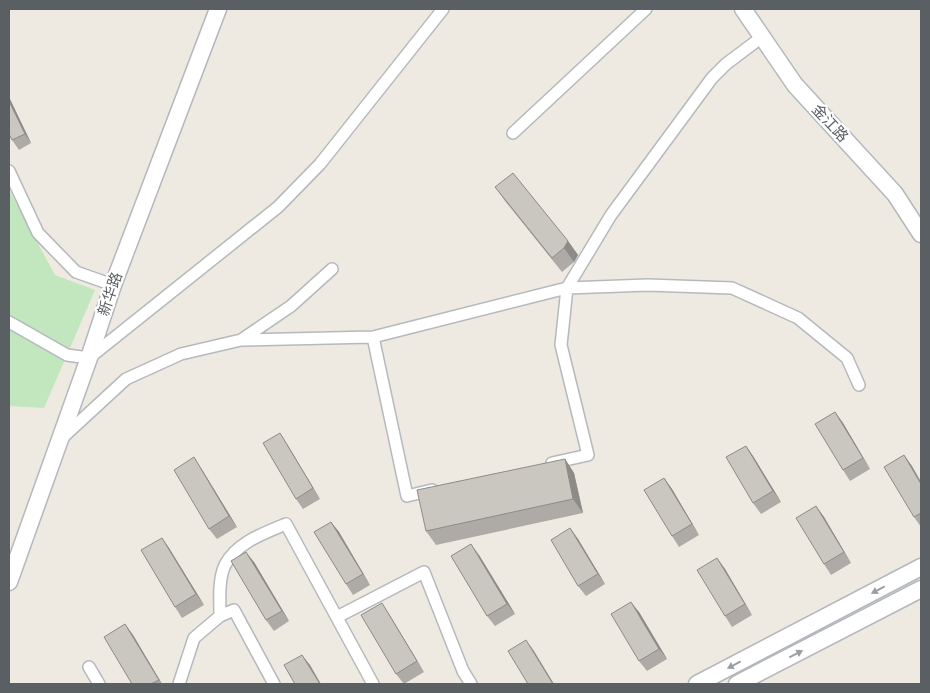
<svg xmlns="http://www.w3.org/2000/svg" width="930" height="693" viewBox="0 0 930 693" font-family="Lato,'Noto Sans SC',sans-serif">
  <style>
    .green { fill: #c2e6bd }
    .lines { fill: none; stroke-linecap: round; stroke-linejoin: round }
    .street-casing { stroke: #b5b9bd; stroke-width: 14 }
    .secondary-casing { stroke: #b4b8bd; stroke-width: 19 }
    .street { stroke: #fff; stroke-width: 11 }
    .secondary { stroke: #fff; stroke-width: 16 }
    .wall { fill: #aeaba6 }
    .shaded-wall { fill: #8d8b87 }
    .building { fill: #cac7c1; stroke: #8d8b87 }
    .oneway { fill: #9c9fa1 }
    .labels { text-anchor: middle; stroke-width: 4.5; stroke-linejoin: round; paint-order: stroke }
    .street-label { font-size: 15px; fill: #5a5f63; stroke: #fff }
  </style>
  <rect width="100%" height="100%" fill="#eeeae2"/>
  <path class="green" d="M9 190 55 275 95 290 44 408 9 406Z"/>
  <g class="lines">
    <g class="street-casing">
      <path id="street" d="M513 133 646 9
        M9 171 38 233 76 272 113 285
        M9 322 67 355 89 358 278 207 320 164 443 9
        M373 337 407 496 432 490
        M241 340 291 306 332 269
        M62 438 126 379 181 354 241 340 373 337 567 288 648 285 732 288 798 318 847 358 859 385
        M552 463 588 455 561 345 567 288 611 215 712 78 726 64 762 37
        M220 616C220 600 218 580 225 565 236 543 264 533 286 524L373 684
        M337 617 424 572 463 671 471 684
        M89 667 99 684
        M179 684 194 638 220 616 234 610 274 684"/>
    </g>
    <g class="secondary-casing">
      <path id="secondary" d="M743 9 795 85 895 194 921 234
        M9 582 89 358 113 285 218 9
        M697 684 921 567
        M737 684 921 589"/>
    </g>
    <use href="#street" class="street"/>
    <use href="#secondary" class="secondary"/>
  </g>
  <path class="wall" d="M9 97 31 143 19 150 12 140 9 134Z
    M495 187 568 241 578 255 574 262 562 272 505 201Z
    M835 412 843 423 870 469 850 481 843 470Z
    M287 444 320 499 303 509 296 499Z
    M746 446 753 456 781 502 761 514 753 503Z
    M904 455 921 482V527L914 517Z
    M565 459 574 473 583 513 436 545 426 531Z
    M201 468 237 527 217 539 209 529Z
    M664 478 672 489 699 535 679 547 672 536Z
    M816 506 824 517 851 563 831 575 824 564Z
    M331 522 339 532 370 585 353 595 346 584Z
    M570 528 578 539 605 584 586 596 578 586Z
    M162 538 169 548 204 605 182 618 175 607Z
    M479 555 515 614 495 626 487 616Z
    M717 558 725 569 752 615 732 627 725 616Z
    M254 562 289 621 274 631 266 620Z
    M639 612 667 659 647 671 639 661Z
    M389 614 424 672 404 684 396 674Z
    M125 624 133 635 162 684H132Z"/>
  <path class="shaded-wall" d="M9 97 31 143 25 134 9 101Z
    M568 241 578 255 574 262 564 248Z
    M835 412 843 423 870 469 863 458Z
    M280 433 287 444 320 499 313 488Z
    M746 446 753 456 781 502 773 491Z
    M904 455 912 466 921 482V484Z
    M194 457 201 468 237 527 229 516Z
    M565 459 574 473 583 513 573 499Z
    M664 478 672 489 699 535 692 524Z
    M816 506 824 517 851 563 844 552Z
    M331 522 339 532 370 585 363 574Z
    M570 528 578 539 605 584 598 574Z
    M162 538 169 548 204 605 196 594Z
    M471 544 479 555 515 614 507 604Z
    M246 552 254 562 289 621 282 611Z
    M717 558 725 569 752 615 745 604Z
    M631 602 639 612 667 659 659 649Z
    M382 603 389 614 424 672 417 661Z
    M125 624 133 635 162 684 159 680Z
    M526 640 534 651 554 684H553Z
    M302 655 310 665 321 684H320Z"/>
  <path class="building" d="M9 101 25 134 12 140 9 134Z
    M513 173 568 241 564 248 552 258 495 187Z
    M835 412 863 458 843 470 815 424Z
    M280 433 313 488 296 499 263 443Z
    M746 446 773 491 753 503 726 457Z
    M904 455 921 484V513L914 517 884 467Z
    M194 457 229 516 209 529 174 470Z
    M565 459 573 499 426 531 417 490Z
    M664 478 692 524 672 536 644 490Z
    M816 506 844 552 824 564 796 518Z
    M331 522 363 574 346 584 314 532Z
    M570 528 598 574 578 586 551 540Z
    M162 538 196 594 175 607 141 550Z
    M471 544 507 604 487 616 451 556Z
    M246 552 282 611 266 620 231 561Z
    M717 558 745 604 725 616 697 570Z
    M631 602 659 649 639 661 611 614Z
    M382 603 417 661 396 674 361 615Z
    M125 624 159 680 151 684H132L104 637Z
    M526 640 553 684H528L508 651Z
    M302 655 320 684H295L284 665Z"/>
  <defs><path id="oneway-solid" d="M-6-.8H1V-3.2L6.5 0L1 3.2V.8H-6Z" transform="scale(1.25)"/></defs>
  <g class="oneway">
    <use href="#oneway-solid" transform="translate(878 590) rotate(152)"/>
    <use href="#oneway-solid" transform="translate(796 654) rotate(-27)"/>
    <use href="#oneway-solid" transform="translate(734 665) rotate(152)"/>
  </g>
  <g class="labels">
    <g class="street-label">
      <text transform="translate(830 123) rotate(47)" y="5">金江路</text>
      <text transform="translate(110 294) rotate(-71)" y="5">新华路</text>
    </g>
  </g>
  <rect width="930" height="693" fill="none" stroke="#5a5f63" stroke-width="20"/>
</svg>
